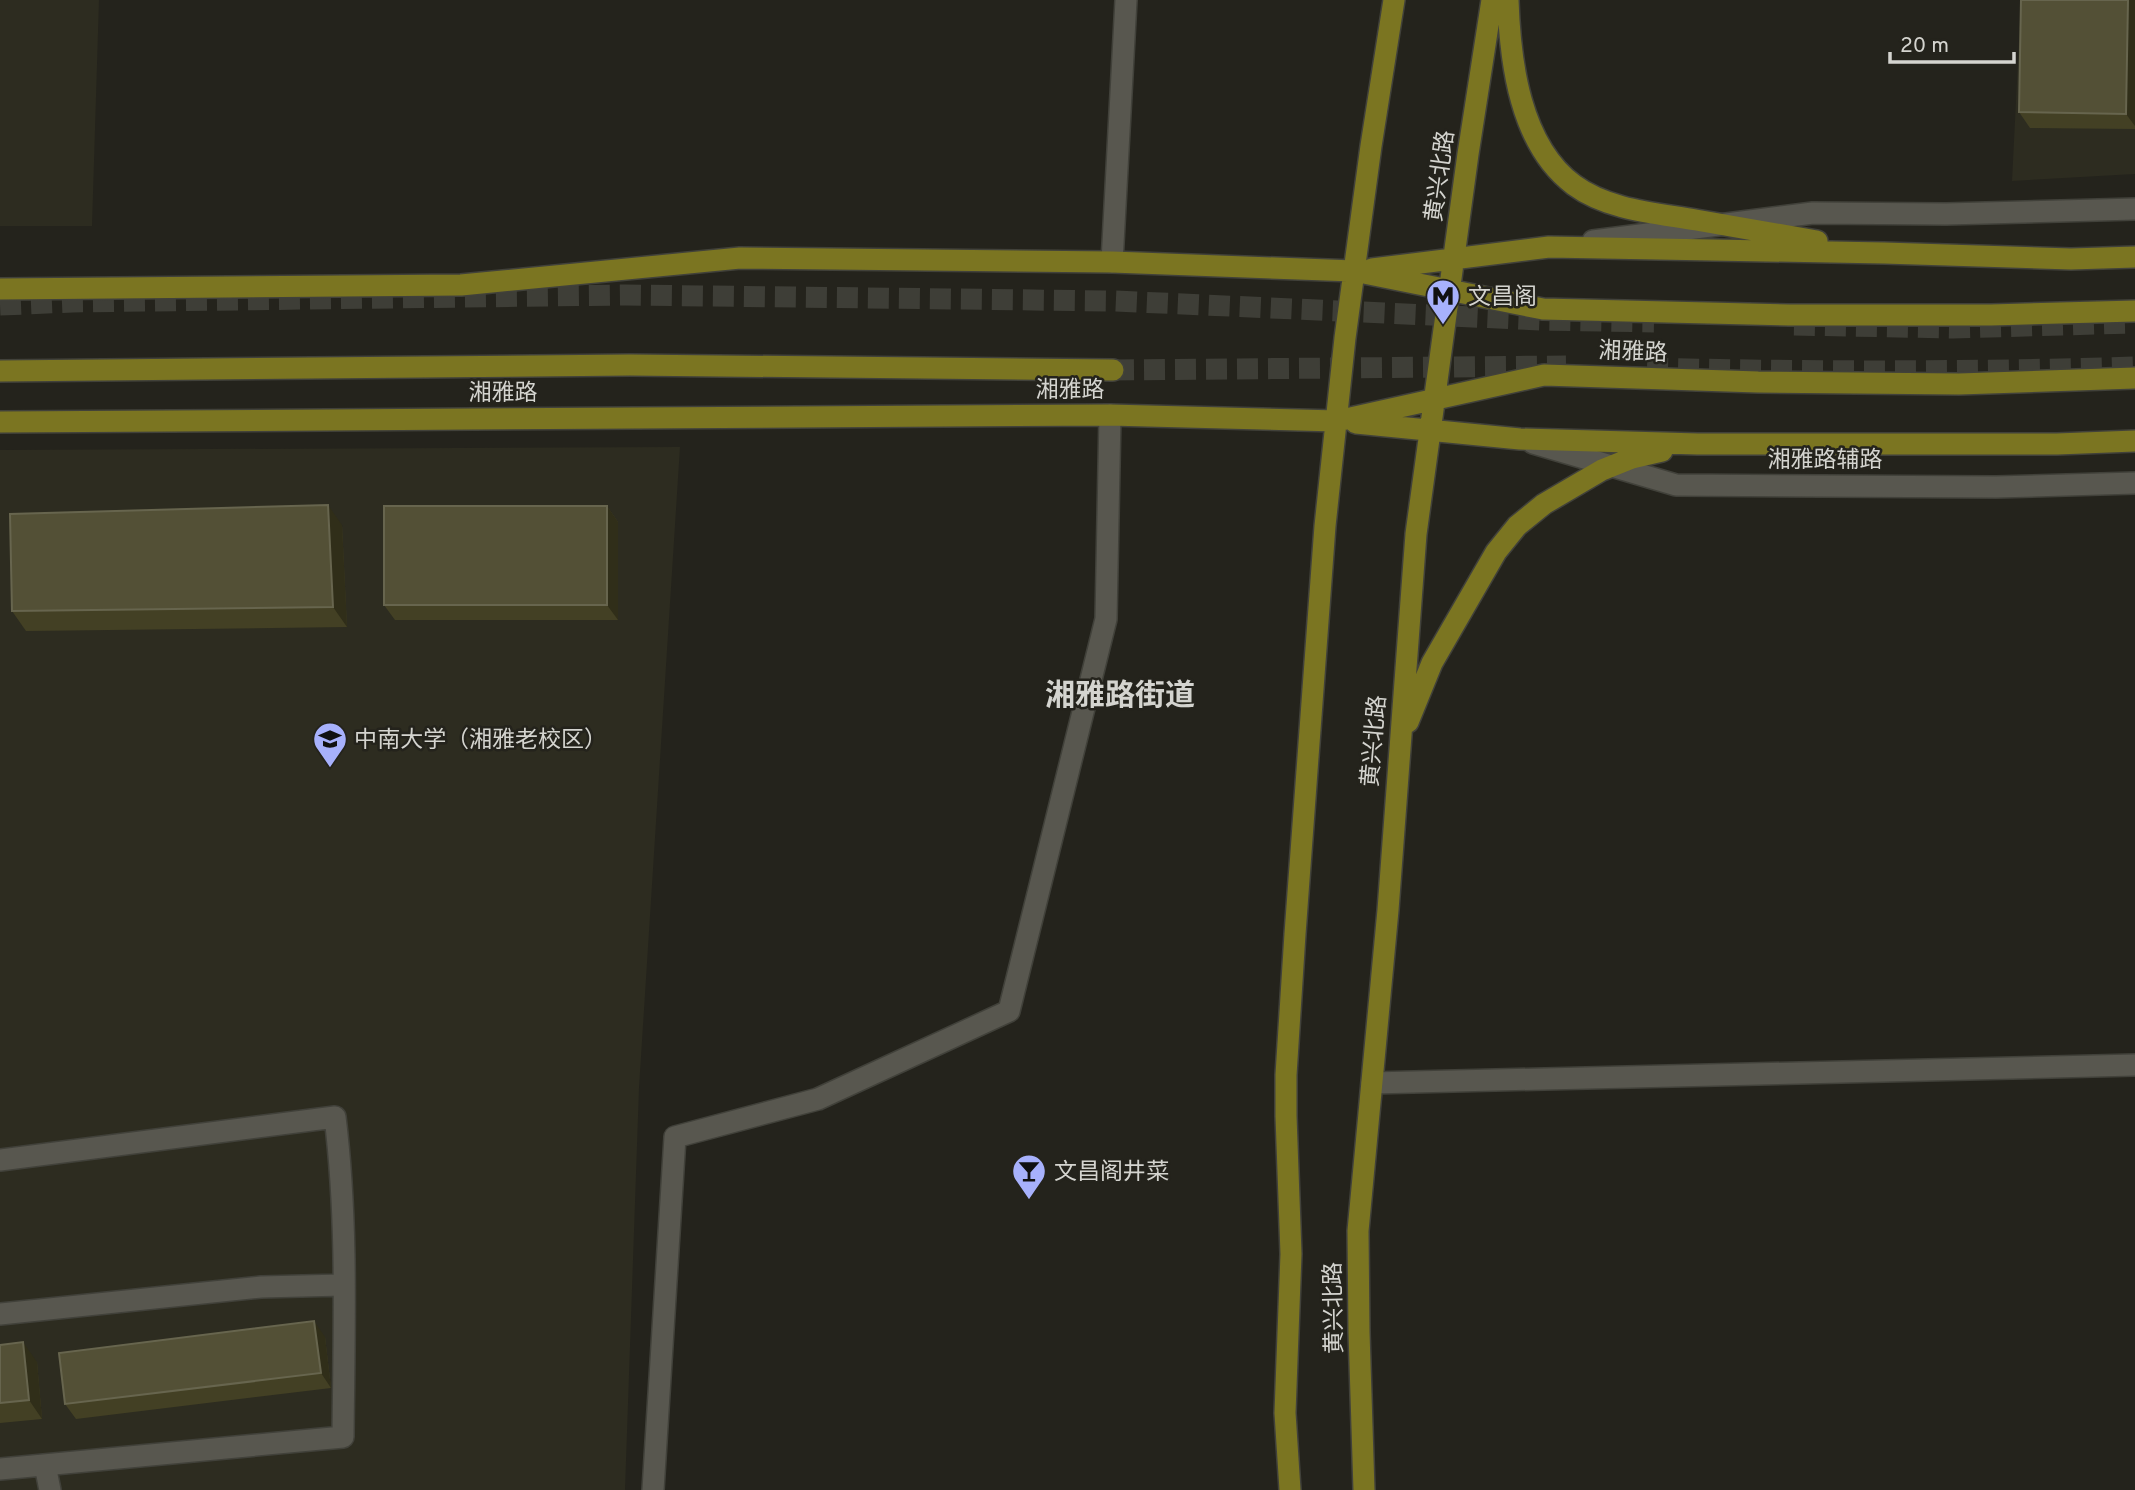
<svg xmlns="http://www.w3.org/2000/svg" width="2135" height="1490" viewBox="0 0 2135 1490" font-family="Overpass,'Noto Sans SC',sans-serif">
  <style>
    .built { fill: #2d2c20 }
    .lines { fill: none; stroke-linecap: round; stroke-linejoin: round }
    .major-tunnel { stroke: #3e3e37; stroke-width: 21; stroke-dasharray: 21 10; stroke-linecap: butt }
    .minor-casing { stroke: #41413a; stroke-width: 24 }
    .major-casing { stroke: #41413a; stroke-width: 24 }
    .minor { stroke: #58574f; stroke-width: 21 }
    .major { stroke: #7b7521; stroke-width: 21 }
    .wall { fill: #434024 }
    .shaded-wall { fill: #302e19 }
    .building { fill: #535036; stroke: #67654e; stroke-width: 2 }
    .labels { text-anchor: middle; stroke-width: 5; stroke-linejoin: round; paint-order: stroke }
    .street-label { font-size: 23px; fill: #d4d4cf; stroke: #24231c }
    .poi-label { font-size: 23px; fill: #d4d4cf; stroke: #24231c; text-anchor: start }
    .district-label { font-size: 30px; font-weight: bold; fill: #d4d4cf; stroke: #24231c }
  </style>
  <rect width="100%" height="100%" fill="#24231c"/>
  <path class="built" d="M0 0H99L92 226H0Z
    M2021 0H2135V174L2012 181Z
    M680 447 639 1088 625 1490H0V450Z"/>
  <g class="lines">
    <path class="major-tunnel" d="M0 305 73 302 625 295 1115 301 1541 320 1654 322
      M1794 325 1953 328 2135 323
      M1647 368C1810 372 1972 372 2135 367
      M1113 370 1566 366"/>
    <g class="minor-casing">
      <path id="minor" d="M1593 241 1813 213 1946 214 2135 209
        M1112 262 1126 0
        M1533 443 1676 485 1996 487 2135 483
        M1372 1083 2135 1065
        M0 1160 335 1117C348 1222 344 1331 343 1437L0 1469
        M0 1314 261 1287 343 1285
        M45 1465 50 1490
        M653 1490 675 1137 818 1099 1009 1011 1106 619 1110 415"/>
    </g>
    <g class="major-casing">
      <path id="major" d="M1508 0C1510 62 1520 145 1574 185 1608 210 1655 213 1696 220 1736 227 1776 234 1817 241
        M1372 269 1549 247 1884 253 2071 259 2135 257
        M0 289 461 285 740 258 1112 262 1354 271 1543 309 1789 315H1991L2135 311
        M0 371 630 365 1113 370
        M0 422 1110 415 1337 421 1544 375 1758 382 1959 384 2135 378
        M1356 423 1520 439 1698 444H2057L2135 441
        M1408 722 1432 663 1496 552 1517 526 1544 504 1602 470 1632 458 1662 451
        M1290 1490 1285 1413 1291 1254 1286 1116V1075L1295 934 1325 526 1345 338 1371 146 1394 0
        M1364 1490 1359 1332 1358 1231 1388 910 1416 534 1468 154 1492 0"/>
    </g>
    <use href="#minor" class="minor"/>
    <use href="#major" class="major"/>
  </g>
  <path class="wall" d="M2135 0V129L2030 128 2019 112Z
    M607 506 618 522V620H395L384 605Z
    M342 525 347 627 26 631 12 611Z
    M325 1337 331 1388 76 1419 65 1404Z
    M0 1345 37 1362 42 1419 0 1423Z"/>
  <path class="shaded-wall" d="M2128 0H2135V126L2126 114Z
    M328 505 342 525 347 627 333 607Z
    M607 506 618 522V620L607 605Z
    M314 1321 325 1337 331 1388 321 1373Z
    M23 1342 37 1362 42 1419 29 1400Z"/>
  <path class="building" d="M2021 0H2128L2126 114 2019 112Z
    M328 505 333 607 12 611 10 514Z
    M384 506H607V605H384Z
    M314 1321 321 1373 65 1404 59 1353Z
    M23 1342 29 1400 0 1403V1345Z"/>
  <defs>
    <g id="metro-pin" transform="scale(1.75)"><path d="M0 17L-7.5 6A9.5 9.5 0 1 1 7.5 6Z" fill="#a7b1fc" stroke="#24231c"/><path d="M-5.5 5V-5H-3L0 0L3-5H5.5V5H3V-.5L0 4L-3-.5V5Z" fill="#111"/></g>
    <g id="university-pin" transform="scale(1.75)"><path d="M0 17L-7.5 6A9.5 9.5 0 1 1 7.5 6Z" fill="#a7b1fc" stroke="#24231c"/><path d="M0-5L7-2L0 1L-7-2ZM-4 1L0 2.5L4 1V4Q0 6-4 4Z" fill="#111"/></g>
    <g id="bar-pin" transform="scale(1.75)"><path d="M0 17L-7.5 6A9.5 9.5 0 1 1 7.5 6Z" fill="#a7b1fc" stroke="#24231c"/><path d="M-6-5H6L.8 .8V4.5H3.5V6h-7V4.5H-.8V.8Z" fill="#111"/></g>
  </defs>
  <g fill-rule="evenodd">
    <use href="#metro-pin" x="1443" y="296"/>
    <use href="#university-pin" x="330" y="739"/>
    <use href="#bar-pin" x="1029" y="1171"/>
  </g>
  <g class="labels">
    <g class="street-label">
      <text transform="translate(1439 176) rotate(-82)" y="8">黄兴北路</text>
      <text transform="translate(1633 351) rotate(2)" y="8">湘雅路</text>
      <text x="1070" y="397">湘雅路</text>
      <text x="503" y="400">湘雅路</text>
      <text x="1825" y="467">湘雅路辅路</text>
      <text transform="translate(1373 741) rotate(-85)" y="8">黄兴北路</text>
      <text transform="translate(1333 1308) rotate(-91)" y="8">黄兴北路</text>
    </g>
    <g class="poi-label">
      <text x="1468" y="304">文昌阁</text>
      <text x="354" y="747">中南大学（湘雅老校区）</text>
      <text x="1054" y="1179">文昌阁井菜</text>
    </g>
    <g class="district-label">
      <text x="1120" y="705">湘雅路街道</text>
    </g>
  </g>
  <path d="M1890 52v10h124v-10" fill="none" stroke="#d4d4cf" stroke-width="3.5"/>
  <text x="1900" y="52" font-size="21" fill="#d4d4cf" stroke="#24231c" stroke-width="5" paint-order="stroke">20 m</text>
</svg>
